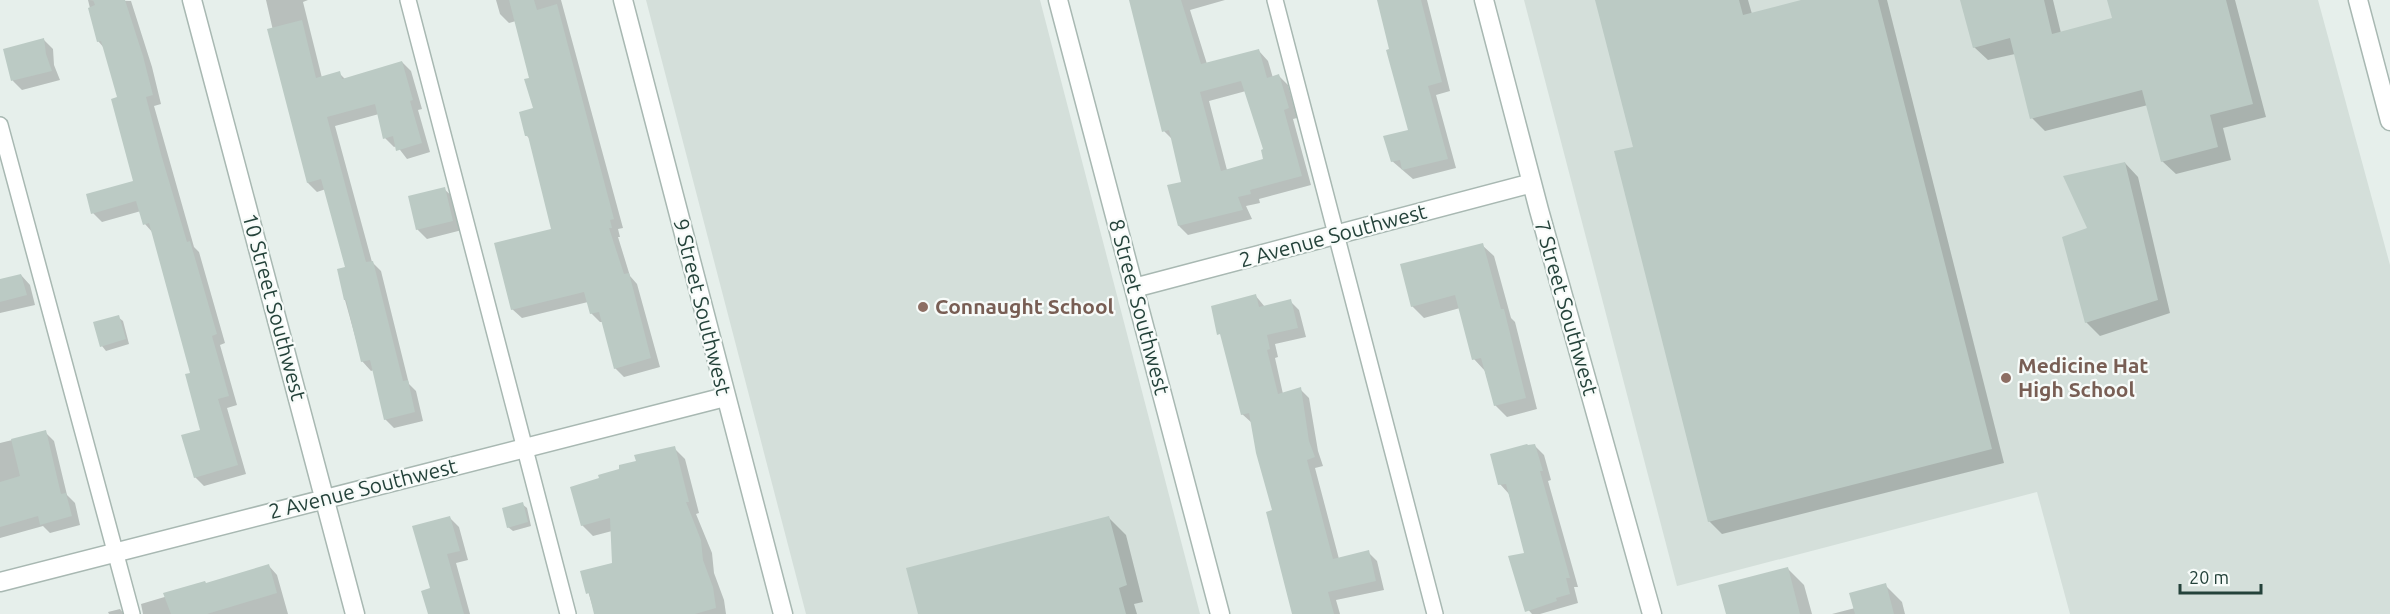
<svg xmlns="http://www.w3.org/2000/svg" width="2390" height="614" viewBox="0 0 2390 614" font-family="Ubuntu,sans-serif">
  <style>
    .built { fill: #d4dfda }
    .shadow { fill: #0003; fill-rule: evenodd }
    .building { fill: #bbcac4; fill-rule: evenodd }
    .lines { fill: none; stroke-linecap: round; stroke-linejoin: round }
    .service-casing { stroke: #a8b8b2; stroke-width: 18 }
    .minor-casing { stroke: #a8b8b2; stroke-width: 21 }
    .service { stroke: #fff; stroke-width: 15 }
    .minor { stroke: #fff; stroke-width: 18 }
    .education-dot { fill: #8d6e63; stroke: #f7fbf9; stroke-width: 2 }
    .labels { text-anchor: middle; stroke-width: 4.5; stroke-linejoin: round; paint-order: stroke }
    .street-label { font-size: 21px; fill: #24423a; stroke: #f7fbf9 }
    .education-label { font-size: 21px; font-weight: bold; fill: #785e54; stroke: #f7fbf9; text-anchor: start }
  </style>
  <rect width="100%" height="100%" fill="#e6efeb"/>
  <path class="built" d="M646 0H1040L1200 614H806Z
    M1524 0H2318L2390 265V614H2070L2037 492 1677 586Z"/>
  <path class="shadow" d="M88 0 131 1 152 67 161 104 154 106 194 247 199 252 225 343 220 345 237 405 227 408 246 474 204 486 195 477 202 431 192 374 153 233 145 224 141 211 102 222 93 213 135 182 118 98 105 49 98 41Z
    M266 0H308L303 2 322 78 339 73 345 79 402 62 411 71 422 109 418 110 430 152 407 159 397 146 394 147 385 138 379 114 335 126 372 262 381 271 409 384 416 391 423 421 394 428 385 419 374 370 371 371 362 361 345 300 347 268 326 189 317 192 308 183Z
    M496 0H561L623 228 618 229 620 237H618L630 276 637 284 660 367 624 377 615 368 603 322H600L591 313 588 302 522 318 512 309 553 230 531 140 527 136 535 109 530 79 516 21 509 23 500 14Z
    M1132 0H1225L1190 10 1207 64 1259 51 1268 61 1273 78 1279 76 1288 85 1297 118 1293 119 1311 185 1259 199 1260 203 1246 206 1252 219 1188 235 1179 226 1183 184 1173 140 1164 131ZM1246 91 1265 150V160L1227 170 1209 101Z
    M1379 0H1427L1450 91 1436 95 1456 168 1413 179 1392 161 1410 131Z
    M1597 0H1748L1752 14 1807 0H1887L2004 463 1722 534 1709 521 1634 148Z
    M1962 0H2053L2061 33 2114 19 2109 0H2235L2266 117 2223 128 2231 160 2176 174 2162 161 2148 105 2045 131 2032 118 2015 54 1988 60 1974 47Z
    M44 40 53 49 54 65 60 80 22 90 13 81 4 50Z
    M2125 163 2138 177 2170 313 2100 336 2086 322 2089 228Z
    M444 189 454 198 462 230 427 239 417 229Z
    M1482 245 1494 256 1511 318 1515 322 1537 409 1507 417 1495 405 1485 371 1474 359 1460 308 1424 318 1412 306Z
    M21 275 30 285 35 305 0 313V280Z
    M1255 295 1265 307 1290 301 1299 310 1306 337 1275 344 1278 357 1275 358 1283 394 1300 389 1309 398 1318 451 1323 466 1315 468 1339 559 1368 552 1377 561 1384 590 1336 600 1340 614H1294L1274 511 1252 423 1242 414Z
    M118 317 123 321 129 344 106 351 102 346Z
    M45 432 54 441 67 495 75 503 80 525 50 533 43 526 0 538V443Z
    M1534 445 1544 455 1551 480 1548 481 1578 587H1574L1578 603 1540 614H1532L1525 606 1526 554 1509 494 1500 484Z
    M674 448 685 459 699 513 696 514 712 553 714 573 724 600 726 614H595L582 572 614 564 612 531 593 536 582 525 621 470Z
    M522 504 527 508 531 526 513 531 508 527Z
    M450 518 459 527 468 560 456 563 470 614H429L432 589Z
    M1109 518 1126 535 1143 602 1134 604 1137 614H919Z
    M269 566 277 575 288 614H143L141 604Z
    M1787 568 1804 585 1812 614H1728Z
    M1885 585 1902 602 1905 614H1832L1855 608Z
    M120 609 124 614H109L108 612Z"/>
  <path class="building" d="M93 0H125L143 56 153 95 146 97 161 154 187 242 190 241 217 334 212 336 229 396 218 399 238 465 194 478 181 435 200 430 185 374 190 373 149 223 143 225 136 201 91 214 86 194 133 181 111 99 117 97 101 41 97 42 88 8 95 5Z
    M509 0H534L537 10 557 4 614 219 610 220 612 228H609L624 274 629 273 651 358 614 369 599 312 590 314 584 292 511 310 494 243 551 229 528 136H525L519 112 533 108 524 79 529 78Z
    M1129 0H1181L1201 64 1259 49 1267 78 1279 74 1289 108 1284 110 1302 176 1250 190 1251 194 1238 197 1243 210 1178 226 1167 185 1181 182 1169 130 1162 132ZM1241 81 1263 149 1261 150 1263 159 1221 171 1200 92Z
    M1377 0H1421L1442 82 1428 86 1448 159 1402 170 1400 160 1391 162 1383 136 1408 130 1386 50 1389 49Z
    M1595 0H1739L1743 15 1801 0H1878L1992 449 1708 522 1614 151 1633 147Z
    M1960 0H2044L2052 34 2112 18 2107 0H2226L2253 104 2210 115 2218 147 2161 162 2142 90 2030 119 2010 38 1973 48Z
    M302 20 316 78 340 71 342 79 402 61 413 100 410 101 422 143 396 151 393 136 383 139 375 104 327 117 366 262 373 261 403 381 408 380 415 412 384 420 370 360 361 362 346 300H344L337 269 345 267 321 179 307 183 267 29Z
    M44 38 46 54 52 71 11 81 3 49Z
    M2125 162 2158 300 2085 323 2062 237 2087 228 2063 176Z
    M445 187 453 221 416 230 408 196Z
    M1483 243 1501 309H1504L1526 398 1494 406 1481 358 1472 360 1455 295 1411 307 1400 264Z
    M21 274 27 295 0 302V279Z
    M1256 294 1259 307 1291 299 1298 328 1267 335 1270 349 1267 350 1278 394 1301 387 1309 441 1315 457 1307 460 1333 559 1369 550 1376 581 1328 592 1334 614H1292L1266 512 1272 510 1256 453 1249 413 1241 415 1220 334 1217 335 1211 306Z
    M119 315 126 339 100 347 93 322Z
    M46 430 61 494 66 493 72 516 40 525 38 516 0 527V482L20 476 11 439Z
    M1527 444 1528 445 1535 444 1543 471H1540L1570 578H1566L1570 594 1556 598 1557 601 1525 612 1508 556 1524 553 1506 484 1498 485 1490 454Z
    M675 446 689 502H686L701 540 703 560 713 587 716 608 695 614H594L589 593 586 594 580 571 612 563 610 518 581 526 570 487 599 478 598 475 619 469V465L636 461 634 455Z
    M523 502 528 522 507 528 502 508Z
    M450 516 460 551 447 554 464 614H428L421 591 430 588 412 526Z
    M1109 516 1127 585 1119 588 1126 614H918L906 568Z
    M269 564 277 593 207 614H171L163 593 205 581 206 583Z
    M1788 567 1800 614H1726L1718 585Z
    M1886 583 1894 614H1855L1849 593Z"/>
  <g class="lines">
    <g class="service-casing">
      <path id="service" d="M408 0 568 614
        M1275 0 1435 614
        M0 125 132 614"/>
    </g>
    <g class="minor-casing">
      <path id="minor" d="M192 0 355 614
        M623 0 783 614
        M1058 0 1220 614
        M1484 0 1539 210 1652 614
        M2358 0 2390 121
        M1134 288 1532 183
        M0 582 725 397"/>
    </g>
    <use href="#service" class="service"/>
    <use href="#minor" class="minor"/>
  </g>
  <g class="education-dot">
    <circle cx="923" cy="307" r="6"/>
    <circle cx="2006" cy="378" r="6"/>
  </g>
  <g class="labels">
    <g class="street-label">
      <text transform="translate(1333 236) rotate(-15)" y="7">2 Avenue Southwest</text>
      <text transform="translate(274 307) rotate(75)" y="7">10 Street Southwest</text>
      <text transform="translate(702 307) rotate(76)" y="7">9 Street Southwest</text>
      <text transform="translate(1139 307) rotate(75)" y="7">8 Street Southwest</text>
      <text transform="translate(1566 308) rotate(74)" y="7">7 Street Southwest</text>
      <text transform="translate(363 489) rotate(-14)" y="7">2 Avenue Southwest</text>
    </g>
    <g class="education-label">
      <text x="935" y="314">Connaught School</text>
      <text x="2018" y="373">Medicine Hat<tspan x="2018" dy="24">High School</tspan></text>
    </g>
  </g>
  <path d="M2180 584v9h81v-9" fill="none" stroke="#24423a" stroke-width="3"/>
  <text x="2189" y="584" font-size="18" fill="#24423a" stroke="#f7fbf9" stroke-width="4.5" paint-order="stroke">20 m</text>
</svg>
